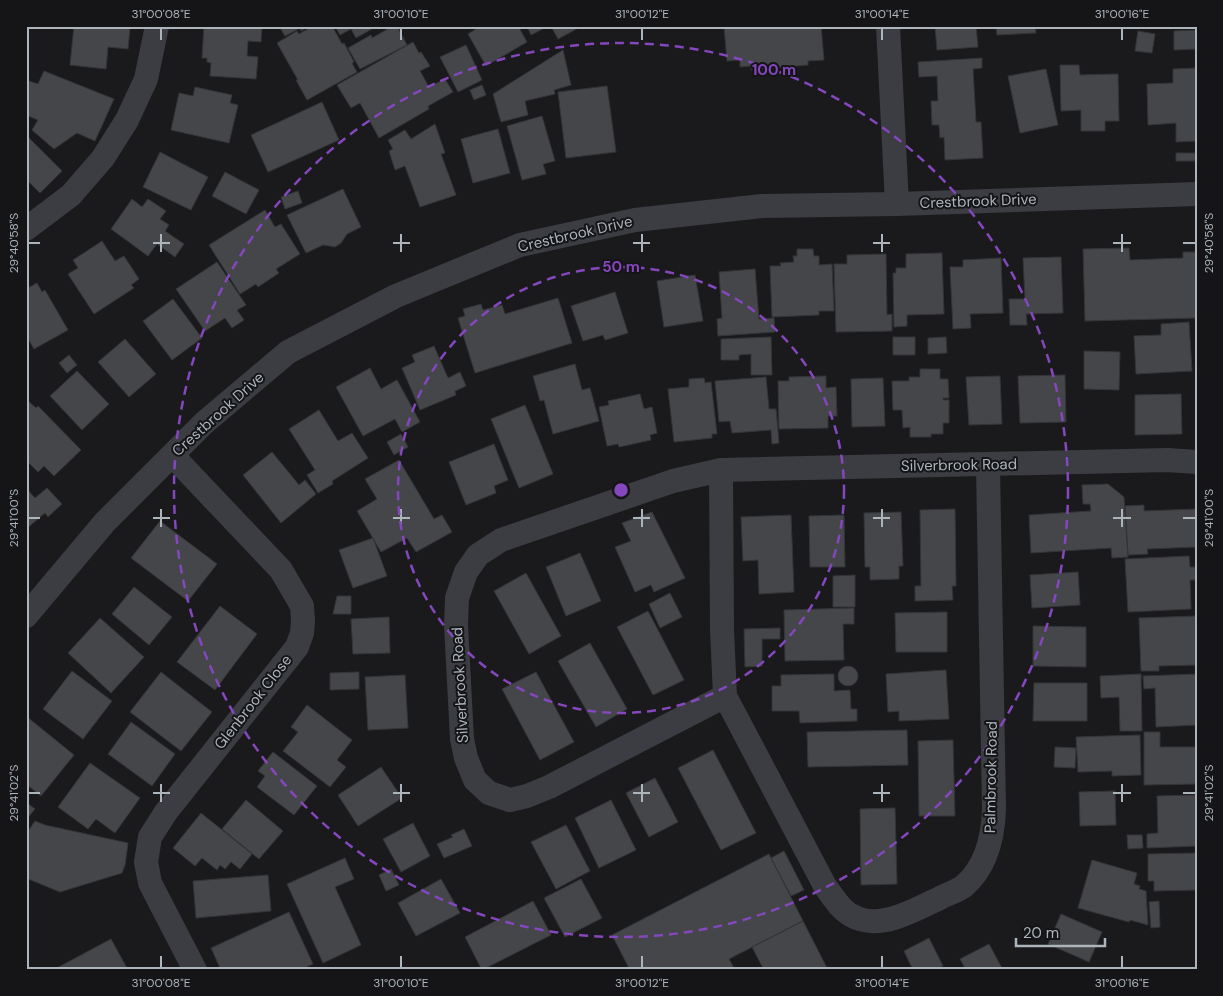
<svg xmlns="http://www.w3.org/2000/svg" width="1223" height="996" viewBox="0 0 1223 996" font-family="'DM Sans',sans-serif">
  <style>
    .building { fill: #444649; stroke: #343538 }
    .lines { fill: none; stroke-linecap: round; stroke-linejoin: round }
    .minor { stroke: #3b3d42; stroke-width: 24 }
    .ticks { fill: none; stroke: #acb5bc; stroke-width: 2 }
    .ring { fill: none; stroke: #8547be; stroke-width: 2.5; stroke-dasharray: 9 6 }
    .labels { text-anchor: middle; stroke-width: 4; stroke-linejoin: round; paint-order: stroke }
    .street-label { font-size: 15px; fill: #acb5bc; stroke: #151517 }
    .centre { fill: #8547be; stroke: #151517; stroke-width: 2.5 }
    .ring-label { font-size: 15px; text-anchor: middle; font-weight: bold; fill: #8547be; stroke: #151517; stroke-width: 4; stroke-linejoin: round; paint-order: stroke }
    .neatline { fill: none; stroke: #acb5bc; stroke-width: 2 }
    .ticks-label { font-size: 12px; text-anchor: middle; fill: #acb5bc }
  </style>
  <rect width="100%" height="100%" fill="#1a1a1c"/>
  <path class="building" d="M74 26 130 27 128 49 108 47 106 69 70 65Z
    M204 26H262L261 42 248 41 247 56 258 57 256 79 210 76 211 63 207 62V58H202Z
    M279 26H309L301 31 300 28 285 36Z
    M313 26H332L342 44 344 43 354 62 352 63 357 72 307 100 296 80H298L277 43 297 31 299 34Z
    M335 26H377L356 38 351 29 340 35Z
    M393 26H397L407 45 360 69 348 48 371 35 372 38Z
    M481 26H518L527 42 486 66 468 34Z
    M527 26H548L531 35Z
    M551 26H582L558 39Z
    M724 26H821L824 60 808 61V65L751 70V66L740 67V60L727 61Z
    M935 26H976L978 47 937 50Z
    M996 26H1035L1036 33 997 35Z
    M1197 30V49L1174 50V31Z
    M1138 31 1155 34 1152 53 1135 51Z
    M413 42 419 53 421 52 430 66 420 71 429 87 445 79 453 92 428 106 429 109 379 138 360 103 351 108 337 85Z
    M466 45 482 80 458 92 440 57Z
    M563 50 571 85 554 90 555 94 525 101 528 115 501 122 493 94Z
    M982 58V68L973 69 976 122H981L983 158 945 160 944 137 940 138 939 125H932L931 101H938L937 76 919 77 918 62Z
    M1060 65H1079L1080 75 1118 74 1119 121H1105V131H1081V110L1061 111Z
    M1197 68V141L1176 142V123L1148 125 1147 84 1173 83V69Z
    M1046 69 1058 125 1020 133 1008 76Z
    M44 71 114 99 95 141 77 133 54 149 32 130 38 120 26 115V80L38 84Z
    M482 85 486 95 474 100 470 90Z
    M607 86 616 152 566 158 558 92Z
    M195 87 232 95 230 103 238 105 229 143 171 130 179 93 193 96Z
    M322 102 339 140 268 172 251 135Z
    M542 116 555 161 543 164 546 174 522 180 507 126Z
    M435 124 445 153 441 154 456 195 420 207 405 166 395 170 389 151 393 149 388 140 405 130 411 139Z
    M498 129 510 173 473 183 461 139Z
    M26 135 62 171 40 193 27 180 26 181Z
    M160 152 208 177 191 210 143 187Z
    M1176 153H1197V161H1176Z
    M225 172 259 190 246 214 212 196Z
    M343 189 361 227 347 234 341 243 335 247 323 245 306 253 287 215Z
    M298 191 302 203 285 209 281 197Z
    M132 199 142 207 148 199 166 211 160 219 169 225 165 231 184 244 175 257 157 244 148 256 111 229Z
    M265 210 275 227 281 224 300 254 276 269 279 273 258 287 256 284 240 294 209 245Z
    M102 241 115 261 124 256 139 279 131 285 134 288 94 314 68 274 78 268 73 260Z
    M1129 248 1130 260 1183 258V252H1197V318L1085 321 1083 249Z
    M797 249H813L814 256H819V265L832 264 834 311H819V315L772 317 770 266H781L780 263 794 262 793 256H797Z
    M942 253 944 314 907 315V326L894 327 893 273H896V268H906V254Z
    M886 254 887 315 892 314V331L836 332 834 264H847V255Z
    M1061 257 1063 313 1026 314 1027 325H1010L1009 299H1025L1023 258Z
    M1001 258 1003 313 970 314 971 328 953 329 950 267H963V260Z
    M217 262 246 305 237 310 244 320 232 328 225 318 205 331 176 289Z
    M755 269 759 319 774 318 775 332 718 336 717 319 722 318 719 272Z
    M695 275 703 321 664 327 657 281Z
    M37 283 42 292 45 290 68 330 34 349 26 335V289Z
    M615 292 628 333 605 340 603 335 583 341 571 306Z
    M558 298 572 343 475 373 458 318 465 316 463 309 481 304 483 310 502 305 505 314Z
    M173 299 202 338 172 360 143 321Z
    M1189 322 1192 371 1136 374 1134 336 1161 335V324Z
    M771 337 772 375H751V354L739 355V360H721V339Z
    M893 337H915V355H893Z
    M946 337 947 353 928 354V338Z
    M125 339 156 374 129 397 98 362Z
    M434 346 448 378 460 372 466 386 455 391 456 395 420 410 402 368 415 362 412 355Z
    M1084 351 1120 352 1119 390 1084 389Z
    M69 355 77 365 67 373 59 363Z
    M575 364 582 390 590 388 599 421 553 434 544 400 540 401 533 376Z
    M370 368 381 389 397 380 420 422 402 432 395 419 363 436 336 387Z
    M920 369H940V379H948L949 398H943V400H949V423H943V434H931V437H910V427L903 428 902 410H893L892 381H909V377H920Z
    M77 371 109 404 82 430 50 396Z
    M1065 375 1066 422 1020 423 1018 376Z
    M826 376V388L836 387 837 416H828V428L779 429 778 381H789V377Z
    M1000 376 1002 424 969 425 966 377Z
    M766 377 769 409H776L779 443 772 444 771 430 732 433 730 421 719 422 715 381Z
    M704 378 705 383 711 382 717 434H712V438L674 442 668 389 689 387V379Z
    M883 378 885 426 852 427 851 379Z
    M640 394 644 409 652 407 657 433 650 435 651 440 619 447 618 444 607 446 599 407 609 405 608 401Z
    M1181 394 1182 434 1135 435V395Z
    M26 399 36 408 38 406 81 450 54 476 44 466 38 472 26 460Z
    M525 405 553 474 519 488 491 419Z
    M319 410 338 441 352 433 368 458 332 481 333 484 318 493 307 475 315 470 289 429Z
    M401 434 408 447 394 455 387 442Z
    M494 444 508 480 494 486 496 493 466 505 449 462Z
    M272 452 299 485 305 480 316 494 281 523 243 475Z
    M399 460 434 519 442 515 452 532 416 552 407 538 381 552 357 511 377 499 365 479Z
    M1108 484 1124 497 1128 557 1112 558 1111 548 1031 553 1029 515 1091 511 1090 504H1083L1082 485Z
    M26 488 35 498 47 488 62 504 48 517 45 513 26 529Z
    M1144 505V511L1197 509V547L1147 549 1148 554 1128 555 1125 506Z
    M955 509 956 586H952L953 600 915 601V586H921L920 510Z
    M652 512 685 578 654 592 651 585 635 592 615 547 631 541 622 523Z
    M901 512 903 566H899V579L870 580V567H865L864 513Z
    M791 515 794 592 759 594 758 560 743 561 741 517Z
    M844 515 845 567H810L809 516Z
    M160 521 217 564 188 601 131 558Z
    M373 538 387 576 353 588 339 550Z
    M580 553 601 601 566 616 546 567Z
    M1189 556 1190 567H1197V580H1190L1191 609 1128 612 1125 559Z
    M1078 572 1080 605 1032 608 1030 575Z
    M526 573 561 636 529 654 494 591Z
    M855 575V607H833V576Z
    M134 587 172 617 149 645 112 614Z
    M670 593 682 617 660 628 649 604Z
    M337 596H351V614H333Z
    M220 606 257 634 215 690 177 662Z
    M854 608V624H843L844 660 785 661 784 610Z
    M648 611 684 680 653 695 617 627Z
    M947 612V652H896L895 613Z
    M1196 616 1197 665 1159 666V671H1141L1139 618Z
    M389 617 390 653 353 654 351 619Z
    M100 618 144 657 111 693 68 653Z
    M1033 626 1086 627V667L1033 666Z
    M780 628V639H762V666L745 667 744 629Z
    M590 643 627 709 596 727 558 661Z
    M838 676a10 10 0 1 1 20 0a10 10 0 1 1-20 0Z
    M946 670 949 719 899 721V711L888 712 886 674Z
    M72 671 112 701 83 739 43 709Z
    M161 672 212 712 181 751 130 712Z
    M359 672V689L330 690V673Z
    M536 672 574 742 540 760 502 689Z
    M834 674V691L850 690 851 709H857V721L800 723 799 711H772V686H781V675Z
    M1141 674 1142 731H1120L1119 697 1101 698 1100 676Z
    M1197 674V725L1156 727 1155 688 1144 689 1143 676Z
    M405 675 408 728 368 730 365 677Z
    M1034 683H1087V721H1033Z
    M307 705 352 740 337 760 346 767 330 787 283 751 298 732 291 727Z
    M26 716 74 755 41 796 26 784Z
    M131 722 175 754 152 786 108 754Z
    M907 730 908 765 808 767 807 732Z
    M1144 732H1160V747H1197V784L1144 785Z
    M1140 735 1141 775 1112 776V771L1078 772 1076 737Z
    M953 740 955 816H919L918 741Z
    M1055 747 1076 748 1075 768 1054 767Z
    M713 750 756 833 721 850 678 768Z
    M273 752 317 786 294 815 257 787 265 776 258 771Z
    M90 763 140 798 115 833 96 819 88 829 58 807Z
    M381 767 402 798 358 826 338 795Z
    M655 778 678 822 649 837 626 793Z
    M1115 791 1116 825 1080 826 1079 792Z
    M1197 795V846L1147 848V834L1158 833 1157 796Z
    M246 800 283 831 259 859 222 829Z
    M611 800 636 850 599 868 575 818Z
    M26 802 35 809 26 820Z
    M895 808 897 884 861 885 860 809Z
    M201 813 252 854 240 869 231 862 225 869 220 865 217 870 202 858 195 866 173 848Z
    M35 821 45 825 128 843 125 865 122 873 60 892 26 878V834Z
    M413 823 430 856 401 872 383 839Z
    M566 825 590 871 556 889 531 842Z
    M464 829 472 846 444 858 437 844 453 837 451 835Z
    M1127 835H1142L1143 848 1128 849Z
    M784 851 804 890 791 896 771 858Z
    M1197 853V890L1154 891V881H1148V854Z
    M769 854 803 921 729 959 735 970H630L612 935Z
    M345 858 354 879 335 887 361 945 323 963 287 884Z
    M1092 860 1137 873 1134 884 1140 886 1139 889 1146 891 1148 925 1130 920 1129 922 1078 908Z
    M391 869 399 885 386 891 379 875Z
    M268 875 271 911 196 918 193 881Z
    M441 879 460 913 416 936 398 903Z
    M581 879 602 918 565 937 544 898Z
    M533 901 551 935 482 970 465 937Z
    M1159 901 1160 927 1151 928 1149 902Z
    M289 912 313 964 300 970H221L211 948Z
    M1061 914 1102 932 1089 962 1048 944Z
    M803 921 828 970H764L752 947Z
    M929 938 943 966 935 970H913L904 951Z
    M111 939 128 970H55V969Z
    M989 944 1003 970H966L960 959Z"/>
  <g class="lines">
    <path class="minor" d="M888 26 897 204
      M26 229 71 195 103 158 127 120 146 79 157 26
      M172 455 281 570 302 606 303 621 302 633 297 647 166 812 150 837 146 862 150 883 195 970
      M721 470 722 629 725 696 825 886C834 898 842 913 857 918 883 929 917 909 940 898 947 894 958 891 964 886 986 867 993 837 994 810L988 465
      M26 616 105 522 204 423 288 352 396 296 520 245 635 220 762 206 897 204 1197 194
      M725 696 549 787 527 796 510 800 489 793 475 780 466 758 462 739 456 625 457 598 466 572 478 555 501 540 673 481 721 470 1167 460 1197 462"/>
  </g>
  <path class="ticks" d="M161 28V40M401 28V40M642 28V40M882 28V40M1122 28V40M161 234V252M401 234V252M642 234V252M882 234V252M1122 234V252M28 243H40M153 243H170M393 243H410M633 243H650M873 243H890M1113 243H1131M1183 243H1196M161 509V527M401 509V527M642 509V527M882 509V527M1122 509V527M28 518H40M153 518H170M393 518H410M633 518H650M873 518H890M1113 518H1131M1183 518H1196M161 784V802M401 784V802M642 784V802M882 784V802M1122 784V802M28 793H40M153 793H170M393 793H410M633 793H650M873 793H890M1113 793H1131M1183 793H1196M161 956V968M401 956V968M642 956V968M882 956V968M1122 956V968"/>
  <g class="ring">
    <circle cx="621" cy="490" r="223"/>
    <circle cx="621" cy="490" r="447"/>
  </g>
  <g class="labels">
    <g class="street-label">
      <text transform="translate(978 201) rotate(-2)" y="5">Crestbrook Drive</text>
      <text transform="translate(575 234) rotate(-13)" y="5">Crestbrook Drive</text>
      <text transform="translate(218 414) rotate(-42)" y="5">Crestbrook Drive</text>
      <text transform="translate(959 465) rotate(-1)" y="5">Silverbrook Road</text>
      <text transform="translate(460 685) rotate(-93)" y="5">Silverbrook Road</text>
      <text transform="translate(253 702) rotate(-52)" y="5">Glenbrook Close</text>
      <text transform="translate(991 777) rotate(-89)" y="5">Palmbrook Road</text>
    </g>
  </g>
  <circle cx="621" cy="490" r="8" class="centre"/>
  <g class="ring-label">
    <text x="774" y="75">100 m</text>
    <text x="621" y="272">50 m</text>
  </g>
  <rect width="1223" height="996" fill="none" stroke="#151517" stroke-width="55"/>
  <path d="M1016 938v8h89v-8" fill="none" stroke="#acb5bc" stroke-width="2.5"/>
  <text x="1023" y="938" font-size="15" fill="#acb5bc" stroke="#151517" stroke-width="4" paint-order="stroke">20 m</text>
  <rect x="28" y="28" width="1168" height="940" class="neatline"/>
  <g class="ticks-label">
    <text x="161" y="18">31°00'08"E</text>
    <text x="401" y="18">31°00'10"E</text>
    <text x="642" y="18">31°00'12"E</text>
    <text x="882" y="18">31°00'14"E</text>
    <text x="1122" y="18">31°00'16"E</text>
    <text transform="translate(14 243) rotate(-90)" y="4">29°40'58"S</text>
    <text transform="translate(1209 243) rotate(-90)" y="4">29°40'58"S</text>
    <text transform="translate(14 518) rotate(-90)" y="4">29°41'00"S</text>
    <text transform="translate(1209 518) rotate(-90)" y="4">29°41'00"S</text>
    <text transform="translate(14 793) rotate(-90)" y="4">29°41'02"S</text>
    <text transform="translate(1209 793) rotate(-90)" y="4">29°41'02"S</text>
    <text x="161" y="987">31°00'08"E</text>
    <text x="401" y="987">31°00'10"E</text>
    <text x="642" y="987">31°00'12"E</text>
    <text x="882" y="987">31°00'14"E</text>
    <text x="1122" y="987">31°00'16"E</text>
  </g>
</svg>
